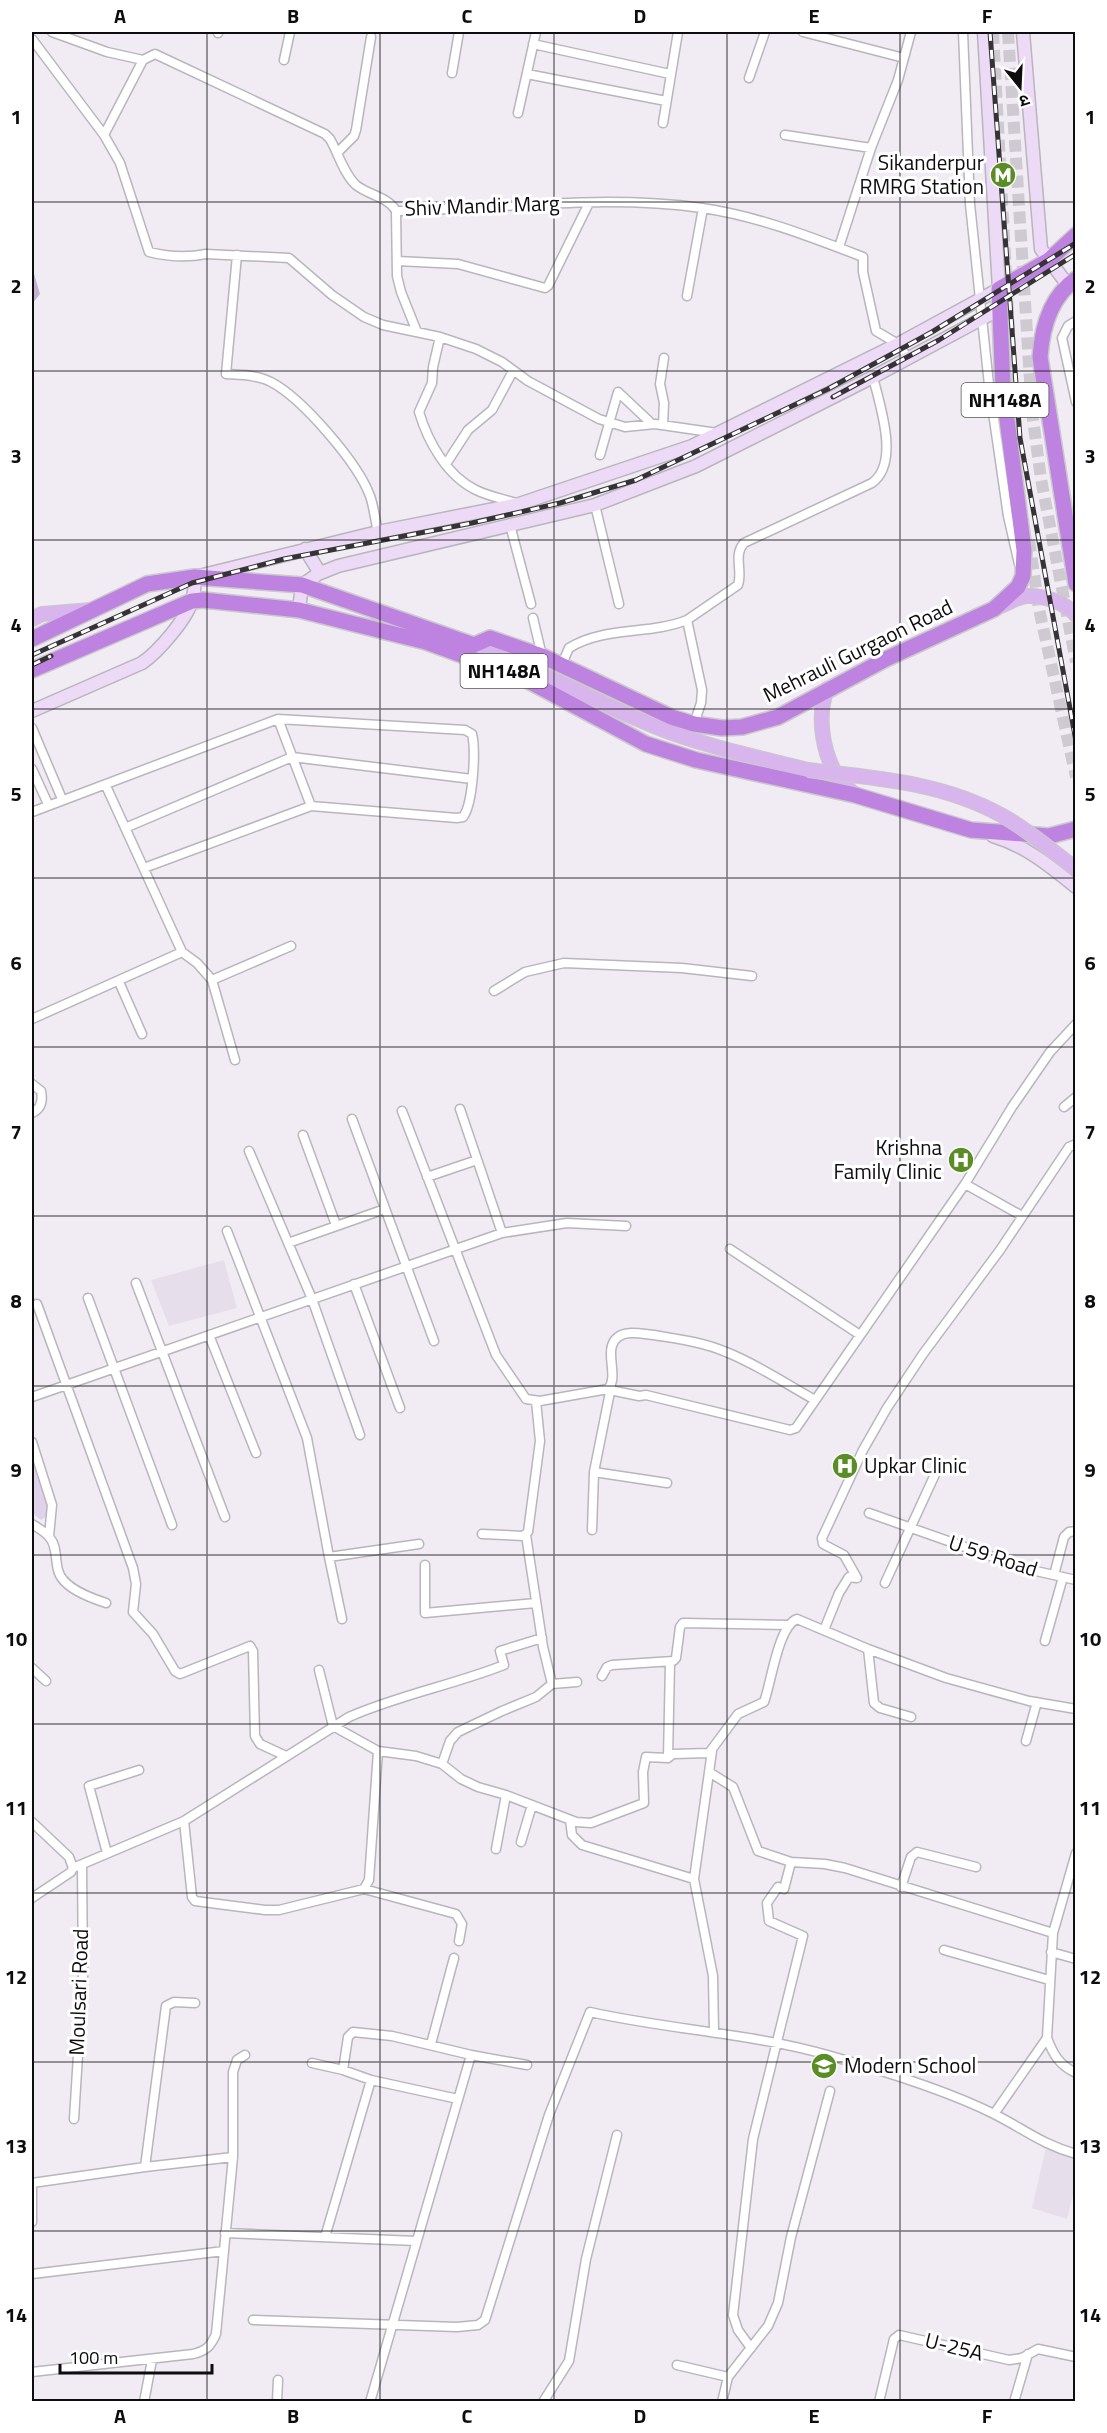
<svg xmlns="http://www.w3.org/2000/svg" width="1107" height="2433" viewBox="0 0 1107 2433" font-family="'Titillium Web','Noto Sans Devanagari',sans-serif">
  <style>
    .built { fill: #e7deec }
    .green { fill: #e1d2ec }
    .water { fill: #c2b1ce }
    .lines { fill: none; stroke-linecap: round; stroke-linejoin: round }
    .secondary-tunnel { stroke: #cfcad2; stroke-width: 12; stroke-dasharray: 12 6; stroke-linecap: butt }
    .street-casing { stroke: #b9b5bc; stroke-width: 11 }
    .secondary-casing { stroke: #b9b5bc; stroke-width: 15 }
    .primary-casing { stroke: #cacaca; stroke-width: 16 }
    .highway-casing { stroke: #cacaca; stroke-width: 18 }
    .street { stroke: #fff; stroke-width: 8 }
    .secondary { stroke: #ecdaf6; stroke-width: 12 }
    .primary { stroke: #d8b5ec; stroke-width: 14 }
    .highway { stroke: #be83e0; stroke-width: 15 }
    .rail-casing { stroke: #353336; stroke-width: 5 }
    .rail { stroke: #fff; stroke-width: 3; stroke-dasharray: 9; stroke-linecap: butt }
    .primary-bridge-casing { stroke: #cacaca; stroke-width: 16; stroke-linecap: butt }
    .primary-bridge { stroke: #d8b5ec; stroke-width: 14 }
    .grid { fill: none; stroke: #0d0c0e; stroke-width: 1.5; stroke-opacity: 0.55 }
    .labels { text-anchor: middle; stroke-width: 6; stroke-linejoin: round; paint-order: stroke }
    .shield { fill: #fff; stroke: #565556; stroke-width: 1.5 }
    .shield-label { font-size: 20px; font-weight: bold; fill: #0d0c0e }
    .poi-label { font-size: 21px; fill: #0d0c0e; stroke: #fff; text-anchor: end }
    .street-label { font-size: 21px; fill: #0d0c0e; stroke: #fff }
    .neatline { fill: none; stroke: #0d0c0e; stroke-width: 2 }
    .grid-label { font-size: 20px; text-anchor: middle; font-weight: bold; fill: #0d0c0e }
  </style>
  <rect width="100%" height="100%" fill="#f1ecf4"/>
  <path class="built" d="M224 1260 237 1308 169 1326 151 1280Z
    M816 2053 833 2058 826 2081 820 2079 822 2071 816 2068 818 2064 813 2063Z
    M1046 2147 1075 2158V2187L1067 2219 1032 2208Z"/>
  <path class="green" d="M32 1452 53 1512 41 1520 32 1513Z"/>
  <path class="water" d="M32 267 40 294 32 304Z"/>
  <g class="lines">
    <path class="secondary-tunnel" d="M993 32 1014 424
      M1008 32 1032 412 1041 479 1076 662
      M1029 540 1039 609 1076 777"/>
    <g class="street-casing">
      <path id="street" d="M52 32 107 52 143 60
        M803 32 904 58
        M963 32 970 204 989 385 1008 516 1019 564
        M218 33V32
        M32 39 104 135 120 163 149 252C169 257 186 258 206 254L289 258 332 295 364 317 383 325 440 337 476 349 502 362 528 381 599 419 625 427 655 424 717 433
        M533 44 670 74
        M284 60 290 32
        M452 73 459 32
        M527 74 666 101
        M749 78 765 32
        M518 113 536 32
        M663 123 678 32
        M104 135 143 60 155 54 325 134 330 139C338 153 344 174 356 185 368 195 389 197 396 211L397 276 401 292 417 332
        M785 135 871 148
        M338 152 354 136 356 130 371 37
        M396 211C498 209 600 194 702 208 758 216 811 237 863 257V272L876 331 898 344 908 358
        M839 247 871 148 898 80 911 32
        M237 255 226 374C241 375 258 375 271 382 302 398 358 463 370 496 374 507 375 520 378 532
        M397 261 458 264 545 288 548 286 589 203
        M687 296 703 208
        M1076 321 1068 326 1062 338 1076 402
        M440 337 433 367 432 383 419 412C428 442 447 476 476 490 488 496 503 499 516 503
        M663 425 664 403 660 384 664 358
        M600 455 618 392 652 424
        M446 464 468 430 492 410 513 371
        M595 505 619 604
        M510 525 531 604
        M533 618 542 656
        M561 666 569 648C604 626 650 635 687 620
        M278 719 311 806
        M694 724 701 703 702 690 687 620 738 585C743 571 733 555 744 543L872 483C900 463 880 406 873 377
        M32 728 62 799
        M32 769 48 804
        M106 786 182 952 197 963 212 980 235 1060
        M32 812 278 719 465 730 472 734C476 751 473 804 463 817L457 818 311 806 144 868
        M125 828 292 757 472 779
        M212 980 291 946
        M119 982 142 1034
        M494 991 525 972 564 963 682 968 752 976
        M32 1019 182 952
        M32 1084 41 1091C43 1101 41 1109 32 1113
        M1064 1107 1076 1097
        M460 1109 502 1233
        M402 1111 496 1355 526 1399 540 1401 608 1389C620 1376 602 1349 618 1337 627 1330 643 1334 654 1335 678 1339 703 1342 726 1352 757 1364 786 1384 815 1400
        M352 1119 434 1341
        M303 1135 336 1225
        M249 1151 312 1299 360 1435
        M427 1177 477 1160
        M965 1184 1022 1216
        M227 1231 307 1438 329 1557 419 1544
        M288 1243 385 1209
        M730 1249 860 1335
        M136 1283 225 1517
        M354 1284 400 1408
        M88 1298 172 1525
        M37 1304 133 1568 136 1584 133 1612 153 1634 175 1671 180 1674 250 1646 253 1651 255 1736 260 1744 286 1756
        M209 1335 256 1453
        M610 1390 639 1396 646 1395 790 1430 796 1428 965 1184 1012 1107 1050 1052 1076 1024
        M32 1397 502 1233 567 1223 626 1226
        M32 1442 52 1505 49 1536
        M594 1472 667 1483
        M869 1513 1027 1569 1076 1580
        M32 1524C38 1528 46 1532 50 1538 57 1546 55 1559 58 1570 62 1588 91 1598 106 1603
        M592 1530 594 1472 611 1387
        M482 1534 523 1536 528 1532 540 1441 536 1401
        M526 1535 543 1647 552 1684
        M329 1557 342 1619
        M425 1565V1613L536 1603
        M1054 1575 1064 1537 1069 1532 1076 1531
        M885 1583 937 1470
        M824 1630 839 1593 849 1577 857 1578 844 1555 823 1544 822 1538 863 1450 887 1408 923 1354 1000 1250 1069 1147 1076 1144
        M1045 1641 1063 1577
        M868 1649 874 1703 880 1708 911 1717
        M32 1668 46 1681
        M319 1670 333 1726 378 1751 369 1880 364 1889
        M602 1676 607 1667 612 1665 673 1661 676 1658 680 1627 683 1623 789 1625
        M1026 1741 1037 1702
        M378 1751 416 1756 442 1764 461 1779 478 1787 506 1795 576 1822 591 1823 644 1803 643 1772 646 1757 668 1758 673 1754 709 1753 738 1714 764 1702C771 1684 778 1626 797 1619L868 1649 946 1678 1029 1701 1076 1709
        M712 1751 694 1879 713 1976 714 2032
        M668 1758 670 1662
        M442 1764 450 1741 458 1732 502 1711 536 1697 552 1684 577 1682
        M709 1772 733 1787 758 1851 791 1862 825 1864 845 1868 1053 1933
        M570 1820 572 1835 582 1845 694 1879
        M184 1821 192 1897 195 1901 265 1910H279L364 1889 456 1914 462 1924 459 1941
        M32 1822 69 1857 73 1868 71 1872 32 1898
        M521 1842 532 1805
        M496 1849 506 1795
        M107 1853 89 1786 139 1770
        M1076 1853 1053 1933 1047 2038C1053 2054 1059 2065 1076 2073
        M73 1868 184 1821 349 1717C399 1695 453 1685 504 1665L500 1651 542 1638
        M901 1887 911 1857 917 1852 976 1867
        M944 1950 1049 1980
        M1051 1952 1076 1959
        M431 2044 454 1958
        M471 2055 527 2065
        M312 2063 343 2070 371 2080 458 2099
        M343 2070 348 2037 353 2032 392 2036 471 2055 370 2402
        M994 2114 1047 2038
        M74 2119 83 1975 82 1865
        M145 2167 166 2006 174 2002 195 2003
        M32 2183 145 2167 233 2157
        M32 2222V2183
        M225 2233 416 2241
        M325 2237 371 2080
        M32 2274 224 2251
        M253 2320 457 2327 478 2325 485 2320 549 2115 590 2012C670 2030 752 2033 831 2056 884 2071 946 2090 994 2114 1024 2129 1041 2144 1076 2154
        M751 2348 738 2330 733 2315 753 2139 803 1936 769 1921 767 1903 778 1887 784 1889 791 1862
        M677 2365 728 2377
        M32 2372 193 2354C206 2351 211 2346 216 2334L233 2157V2072L237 2060 245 2055
        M144 2402 152 2360
        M277 2402 278 2380
        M543 2402 569 2361 586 2259 617 2135
        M722 2402 728 2377 768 2326 778 2303 791 2237 830 2091
        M879 2402 894 2339 899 2335 1009 2360 1022 2358 1038 2349 1076 2357
        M1014 2402 1028 2354"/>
    </g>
    <g class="secondary-casing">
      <path id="secondary" d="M1023 32 1041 249 1067 284
        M305 549 320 573
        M299 610 302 585 318 574 338 566 595 505 696 466 873 377 1000 309
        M32 711 142 663C158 652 187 619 192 600 195 593 194 584 195 577L378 532 519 504 692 446 898 344 999 289 984 32
        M993 836C1026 846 1050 866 1076 887"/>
    </g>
    <g class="primary-casing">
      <path id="primary" d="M998 607C1007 604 1017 597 1026 596 1044 595 1064 602 1076 615
        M32 619 42 614 91 610
        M474 645C536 668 593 701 654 726 703 746 757 757 808 770
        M827 689C817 715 822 748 835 773 839 781 848 788 855 795"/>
    </g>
    <g class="highway-casing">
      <path id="highway" d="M1076 279C1050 297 1042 327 1040 357L1076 584
        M32 639 147 584 195 577 302 585 474 645 490 638 542 656 671 717 694 724 722 728 742 727 778 717 886 659 994 609 1018 587 1023 576 1024 550 1003 389 999 289 1049 260 1076 235
        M32 670 192 601 203 600 299 610 426 642 519 676 646 744 696 760 855 795 971 830 1049 836 1076 829"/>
    </g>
    <use href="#street" class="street"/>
    <use href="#secondary" class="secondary"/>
    <use href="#primary" class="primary"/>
    <use href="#highway" class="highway"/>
    <g class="rail-casing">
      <path id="rail" d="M990 32 1020 438 1076 741
        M833 397 939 340 1076 254
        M32 655 192 583 284 559 472 523 560 503 636 480 828 389 932 332 1076 243
        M32 665 51 656"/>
    </g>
    <use href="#rail" class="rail"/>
    <g class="primary-bridge-casing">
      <path id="primary-bridge" d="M808 770C874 778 941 782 1001 815 1027 829 1051 850 1076 869"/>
    </g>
    <use href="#primary-bridge" class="primary-bridge"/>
  </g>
  <path class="grid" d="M207 32V2402M380 32V2402M554 32V2402M727 32V2402M900 32V2402M32 202H1076M32 371H1076M32 540H1076M32 709H1076M32 878H1076M32 1047H1076M32 1216H1076M32 1386H1076M32 1555H1076M32 1724H1076M32 1893H1076M32 2062H1076M32 2231H1076"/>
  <defs>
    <g id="metro-disc" transform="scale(1.35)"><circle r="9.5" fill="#5a8d25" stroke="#fff"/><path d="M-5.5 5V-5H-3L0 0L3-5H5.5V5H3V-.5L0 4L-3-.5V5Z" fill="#fff"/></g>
    <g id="hospital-disc" transform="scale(1.35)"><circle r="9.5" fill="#5a8d25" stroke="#fff"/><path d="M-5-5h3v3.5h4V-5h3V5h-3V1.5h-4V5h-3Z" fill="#fff"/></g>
    <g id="school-disc" transform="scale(1.35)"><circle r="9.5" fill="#5a8d25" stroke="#fff"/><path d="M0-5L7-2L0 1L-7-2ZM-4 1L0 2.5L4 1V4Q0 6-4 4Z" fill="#fff"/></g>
  </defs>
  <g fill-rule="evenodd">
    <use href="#metro-disc" x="1003" y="175"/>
    <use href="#hospital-disc" x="961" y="1160"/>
    <use href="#hospital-disc" x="845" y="1466"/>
    <use href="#school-disc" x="824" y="2066"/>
  </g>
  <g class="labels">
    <g class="shield">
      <rect x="961.5" y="383" width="87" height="34" rx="4.5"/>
      <rect x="460.5" y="654" width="87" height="34" rx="4.5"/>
    </g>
    <g class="shield-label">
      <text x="1005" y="407">NH148A</text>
      <text x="504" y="678">NH148A</text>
    </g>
    <g class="poi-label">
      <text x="984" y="170">Sikanderpur<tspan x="984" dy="24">RMRG Station</tspan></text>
      <text x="942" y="1155">Krishna<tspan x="942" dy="24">Family Clinic</tspan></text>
      <text x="864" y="1473" text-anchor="start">Upkar Clinic</text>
      <text x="844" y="2073" text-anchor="start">Modern School</text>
    </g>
    <g class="street-label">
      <text transform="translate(482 206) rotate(-2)" y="7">Shiv Mandir Marg</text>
      <text transform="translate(858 651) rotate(-26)" y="7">Mehrauli Gurgaon Road</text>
      <text transform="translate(993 1556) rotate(18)" y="7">U 59 Road</text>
      <text transform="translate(79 1992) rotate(-88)" y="7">Moulsari Road</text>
      <text transform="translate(954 2347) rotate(14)" y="7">U-25A</text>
    </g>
  </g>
  <rect width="1107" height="2433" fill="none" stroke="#ffffff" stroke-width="66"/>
  <g transform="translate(1020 87) rotate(162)" stroke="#ffffff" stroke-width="4.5" paint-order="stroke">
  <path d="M0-4.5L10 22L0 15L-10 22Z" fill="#0d0c0e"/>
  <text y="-9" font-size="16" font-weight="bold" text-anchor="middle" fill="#0d0c0e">उ</text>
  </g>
  <path d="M60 2364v9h152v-9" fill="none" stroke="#0d0c0e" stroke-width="3"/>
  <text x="69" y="2364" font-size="18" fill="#0d0c0e" stroke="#ffffff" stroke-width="4.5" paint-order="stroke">100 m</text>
  <rect x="33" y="33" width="1041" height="2367" class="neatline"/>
  <g class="grid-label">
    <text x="120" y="23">A</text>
    <text x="293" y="23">B</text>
    <text x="467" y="23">C</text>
    <text x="640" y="23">D</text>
    <text x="814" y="23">E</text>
    <text x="987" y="23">F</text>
    <text x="16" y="124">1</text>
    <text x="1090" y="124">1</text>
    <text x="16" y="293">2</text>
    <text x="1090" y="293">2</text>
    <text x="16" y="463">3</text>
    <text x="1090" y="463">3</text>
    <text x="16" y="632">4</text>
    <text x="1090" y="632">4</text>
    <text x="16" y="801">5</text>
    <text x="1090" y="801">5</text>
    <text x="16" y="970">6</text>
    <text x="1090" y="970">6</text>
    <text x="16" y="1139">7</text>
    <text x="1090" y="1139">7</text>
    <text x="16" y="1308">8</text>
    <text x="1090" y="1308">8</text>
    <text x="16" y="1477">9</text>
    <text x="1090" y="1477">9</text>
    <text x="16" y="1646">10</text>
    <text x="1090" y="1646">10</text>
    <text x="16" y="1815">11</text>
    <text x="1090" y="1815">11</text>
    <text x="16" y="1984">12</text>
    <text x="1090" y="1984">12</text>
    <text x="16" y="2153">13</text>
    <text x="1090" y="2153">13</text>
    <text x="16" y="2322">14</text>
    <text x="1090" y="2322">14</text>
    <text x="120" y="2423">A</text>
    <text x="293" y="2423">B</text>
    <text x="467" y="2423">C</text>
    <text x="640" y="2423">D</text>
    <text x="814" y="2423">E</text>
    <text x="987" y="2423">F</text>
  </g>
</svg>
